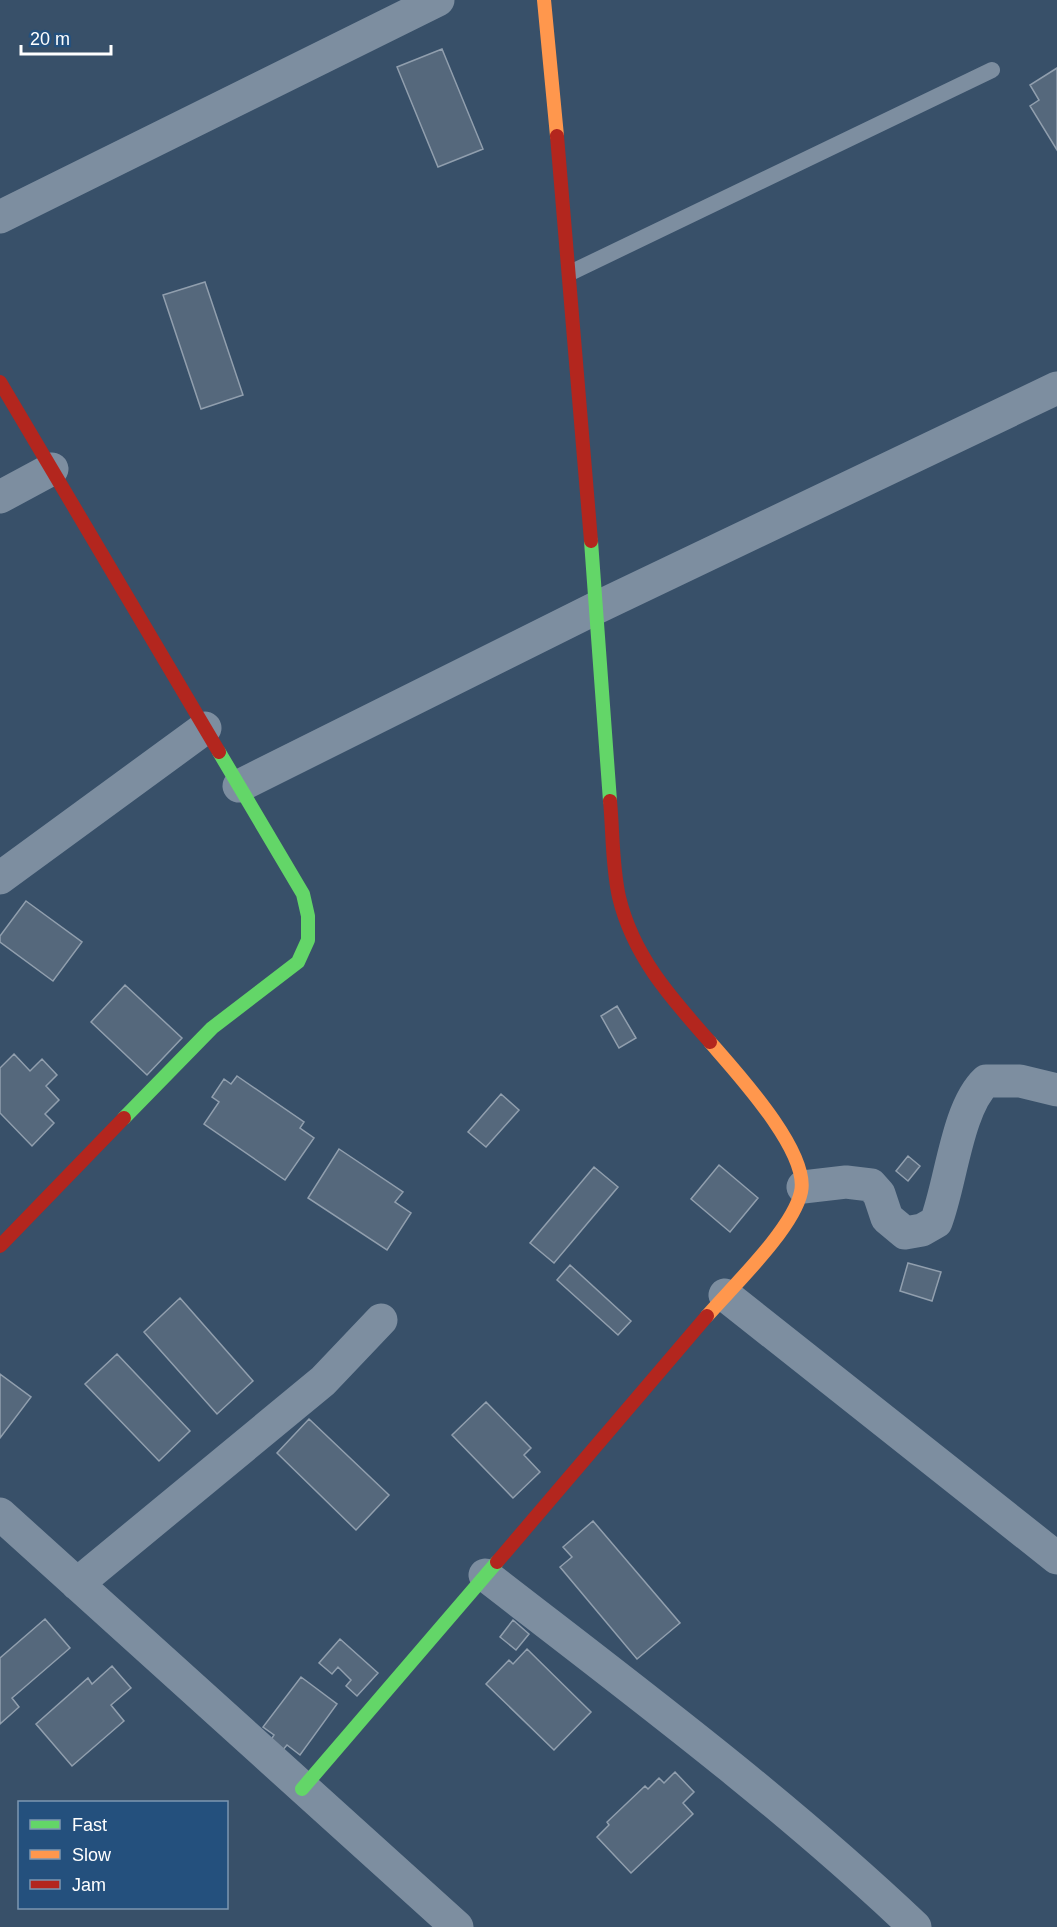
<svg xmlns="http://www.w3.org/2000/svg" width="1057" height="1927" viewBox="0 0 1057 1927" font-family="Helvetica,sans-serif">
  <style>
    .building { fill: #55687c; stroke: #919fae; stroke-width: 1.5 }
    .lines { fill: none; stroke-linecap: round; stroke-linejoin: round }
    .lane { stroke: #7d8ea0; stroke-width: 16 }
    .street { stroke: #7d8ea0; stroke-width: 33 }
    .fast { stroke: #63d668; stroke-width: 14 }
    .slow { stroke: #ff974d; stroke-width: 14 }
    .jam { stroke: #b3261e; stroke-width: 14 }
  </style>
  <rect width="100%" height="100%" fill="#385069"/>
  <path class="building" d="M442 49 483 149 438 167 397 67Z
    M1057 68V150L1030 106 1039 100 1030 85Z
    M205 282 243 395 201 409 163 295Z
    M26 901 82 942 53 981 0 942V936Z
    M125 985 182 1038 147 1075 91 1022Z
    M617 1006 636 1038 619 1048 601 1016Z
    M14 1054 30 1071 42 1059 57 1075 46 1086 59 1100 45 1114 54 1123 32 1146 0 1113V1068Z
    M237 1076 304 1122 300 1128 314 1138 285 1180 204 1124 219 1102 212 1097 224 1079 231 1084Z
    M501 1094 519 1110 486 1147 468 1132Z
    M339 1149 403 1192 395 1202 411 1213 387 1250 308 1198Z
    M908 1156 920 1166 908 1181 896 1171Z
    M719 1165 758 1198 730 1232 691 1199Z
    M594 1167 618 1187 554 1263 530 1243Z
    M908 1263 941 1272 932 1301 900 1291Z
    M570 1265 631 1321 618 1335 557 1280Z
    M180 1298 253 1381 217 1414 144 1332Z
    M117 1354 190 1431 159 1461 85 1384Z
    M0 1374 31 1397 0 1438Z
    M486 1402 531 1448 524 1455 540 1472 513 1498 452 1435Z
    M309 1419 389 1495 356 1530 277 1453Z
    M593 1521 680 1623 637 1659 560 1567 572 1557 563 1547Z
    M45 1619 70 1648 12 1698 19 1707 0 1724V1658Z
    M513 1620 529 1634 516 1650 500 1637Z
    M340 1639 378 1673 357 1696 346 1686 351 1680 338 1667 332 1674 319 1663Z
    M527 1649 591 1712 554 1750 486 1684 509 1660 513 1664Z
    M112 1666 131 1688 111 1705 124 1721 72 1766 36 1724 88 1678 92 1684Z
    M301 1677 337 1704 300 1755 287 1745 281 1752 269 1743 274 1735 263 1727Z
    M675 1772 694 1792 683 1803 693 1814 631 1873 597 1837 609 1825 607 1822 645 1786 648 1789 659 1778 664 1783Z"/>
  <g class="lines">
    <path class="lane" d="M572 272 992 70"/>
    <path class="street" d="M0 217 438 0
      M0 497 52 469
      M239 786 596 608 1057 388
      M0 878 205 728
      M803 1187 846 1182 871 1185 879 1194 887 1218 905 1233 922 1230 936 1222C951 1183 957 1108 986 1081H1020L1057 1090
      M725 1295 1057 1558
      M0 1514 457 1927
      M485 1575C632 1689 780 1799 915 1927
      M77 1584 323 1381 381 1320"/>
    <path class="fast" d="M591 541 610 801
      M124 1118 212 1028 298 962 308 940V916L303 894 219 752
      M302 1789 497 1562"/>
    <path class="slow" d="M544 0 557 136
      M707 1316C733 1286 793 1229 801 1192 810 1152 736 1072 710 1042"/>
    <path class="jam" d="M557 136 591 541
      M0 382 219 752
      M610 801C613 832 612 866 619 897 633 956 671 998 710 1042
      M0 1246 124 1118
      M497 1562 707 1316"/>
  </g>
  <rect x="18" y="1801" width="210" height="108" fill="#24507d" stroke="#7c96b1" stroke-width="1.5"/>
  <rect x="30" y="1820" width="30" height="9" fill="#63d668" stroke="#7c96b1" stroke-width="1.5"/>
  <text x="72" y="1831" font-size="18" fill="#ffffff">Fast</text>
  <rect x="30" y="1850" width="30" height="9" fill="#ff974d" stroke="#7c96b1" stroke-width="1.5"/>
  <text x="72" y="1861" font-size="18" fill="#ffffff">Slow</text>
  <rect x="30" y="1880" width="30" height="9" fill="#b3261e" stroke="#7c96b1" stroke-width="1.5"/>
  <text x="72" y="1891" font-size="18" fill="#ffffff">Jam</text>
  <path d="M21 45v9h90v-9" fill="none" stroke="#ffffff" stroke-width="3"/>
  <text x="30" y="45" font-size="18" fill="#ffffff" stroke="#24507d" stroke-width="4.5" paint-order="stroke">20 m</text>
</svg>
